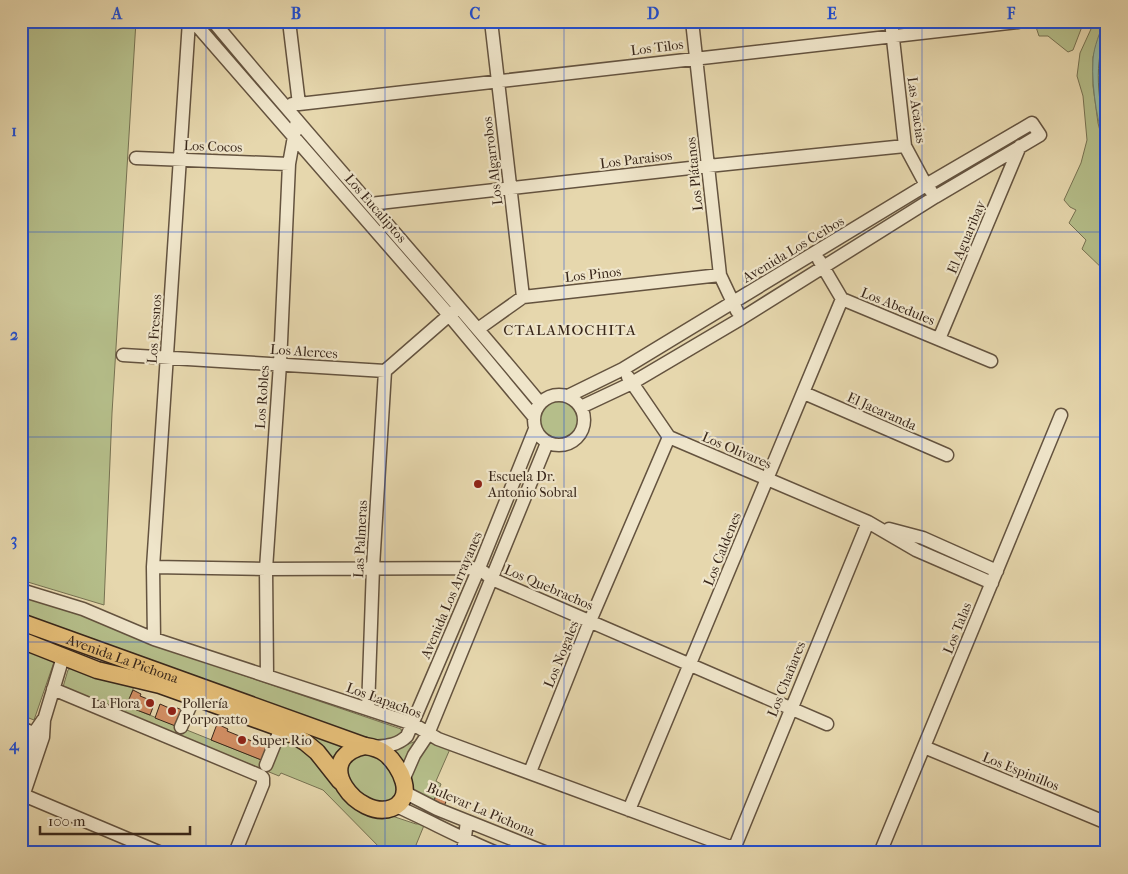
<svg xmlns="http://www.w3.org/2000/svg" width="1128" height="874" viewBox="0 0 1128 874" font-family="'IM FELL French Canon',serif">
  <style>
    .green { fill: #b5be8a; stroke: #777252 }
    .water { fill: #97baa5; stroke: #717f6d }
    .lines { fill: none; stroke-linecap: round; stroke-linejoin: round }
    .shore { stroke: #687060; stroke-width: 1 }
    .building { fill: #d28f64; stroke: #39271a }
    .minor-casing { stroke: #64533f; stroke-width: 15 }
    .major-casing { stroke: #39271a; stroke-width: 19 }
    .minor { stroke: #efe5ca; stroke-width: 12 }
    .major { stroke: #e3bc76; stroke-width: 16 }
    .grid { fill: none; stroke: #1d4ed8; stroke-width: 1; stroke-opacity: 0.55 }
    .poi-dot { fill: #8f2418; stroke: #efe5ca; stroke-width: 2 }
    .labels { text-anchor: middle; stroke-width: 4.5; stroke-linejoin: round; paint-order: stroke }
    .street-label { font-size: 14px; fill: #39271a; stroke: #efe5ca }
    .poi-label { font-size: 14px; fill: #39271a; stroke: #efe5ca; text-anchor: start }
    .neighbourhood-label { font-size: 15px; letter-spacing: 1px; fill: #39271a; stroke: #efe5ca }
    .neatline { fill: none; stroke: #1d4ed8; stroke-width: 2 }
    .grid-label { font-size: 16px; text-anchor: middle; font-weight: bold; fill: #1d4ed8 }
  </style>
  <rect width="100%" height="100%" fill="#e6d7ad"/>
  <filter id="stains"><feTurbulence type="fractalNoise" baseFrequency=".004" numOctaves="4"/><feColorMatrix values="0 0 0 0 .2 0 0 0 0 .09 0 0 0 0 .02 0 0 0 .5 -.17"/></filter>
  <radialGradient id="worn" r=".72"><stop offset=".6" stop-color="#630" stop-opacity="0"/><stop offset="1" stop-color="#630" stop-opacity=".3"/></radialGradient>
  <path class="green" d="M21 21H136L112 413 104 605 21 580Z
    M1034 21H1104L1093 57V86L1098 123 1107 158V227L1100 230V241L1107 249V273L1082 249 1086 240 1069 223 1076 210 1070 207 1064 200 1081 163 1087 140 1083 96 1077 76 1080 53 1091 29 1083 24 1073 50 1068 52 1048 36H1039Z
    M534 420a25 25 0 1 1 50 0a25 25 0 1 1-50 0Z
    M21 596 85 616 163 648 401 729 402 734 387 740H372L21 617Z
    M21 647 54 662 34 720 21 715Z
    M72 667 134 686 127 706 264 761 283 735 327 770 392 816 416 824 425 823 416 845 430 853H385L323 790 281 773 279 776 64 689 63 687 68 670Z
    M211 696 351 746 334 763Z
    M416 741 403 765 391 751Z
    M431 742 450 749 436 781 441 784 434 802 412 791 410 777 424 749Z
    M366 752 388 761 399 788 394 800 377 804 350 785 346 764Z"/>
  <path class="water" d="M1104 21H1107V158C1099 126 1091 92 1093 59 1094 46 1100 33 1104 21Z"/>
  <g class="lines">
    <path class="shore" d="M1107 28C1093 64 1098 100 1107 137
      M1107 48C1103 67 1104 85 1107 103"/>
  </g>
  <path class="building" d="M133 690 141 694 140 696 155 702 150 715 126 706Z
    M160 704 176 711 177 708 185 711 178 727 155 718Z
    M217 724 228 729 227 731 259 744 260 742 270 746 264 761 211 740Z
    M437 793 448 797 435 827 425 823Z"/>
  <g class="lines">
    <g class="minor-casing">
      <path id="minor" d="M193 21 449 315 534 417
        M213 21C320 150 433 274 540 403
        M289 21 299 104H292
        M491 21 523 297
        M692 21 720 275 737 311
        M891 21 905 146 926 185 931 191
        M299 104 1018 22
        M136 158 289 164
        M370 204 708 166 905 146
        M819 260 842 299 991 361
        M478 329 523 297 720 275
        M939 339 1020 146
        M123 355 385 371 455 310
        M628 377 669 437 868 522 916 550 992 583
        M804 393 947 455
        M534 420a25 25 0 1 1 50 0a25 25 0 1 1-50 0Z
        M568 396 623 369 926 185 1032 123 1040 135 935 197 742 318 632 383 581 407
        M889 529 923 538 997 571
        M153 567 266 569 479 568 492 579 827 724
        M21 590 83 609 154 639 413 724 438 739 730 847 736 844 868 522
        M154 639 153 567 189 21
        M267 676 266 569 280 364 289 164 297 120
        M53 689 261 776 263 778V784L235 853
        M368 709 373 567 385 371
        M181 727 194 697
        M21 728 41 736
        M373 747C385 746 397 746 407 736L479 568 535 429
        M924 747 1107 823
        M266 765 281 728
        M530 772 590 621 669 437
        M21 773 34 733 43 720
        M404 778 414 755 428 734 547 443
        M404 792 437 809 547 853
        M21 794 161 853
        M21 802 43 737 44 720 63 657
        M396 806C430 821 462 839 497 853
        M629 810 842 299
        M463 853 467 821
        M880 853 1061 415"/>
    </g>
    <g class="major-casing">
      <g id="major">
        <path id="s1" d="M21 622 365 746"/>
        <path d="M21 640 97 670 160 685 283 729 305 742 317 752 340 781"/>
        <path d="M365 746C373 747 380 749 386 754 400 766 417 798 392 808 359 821 308 759 365 746Z"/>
      </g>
    </g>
    <use href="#minor" class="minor"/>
    <use href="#major" class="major"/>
  </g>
  <path class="grid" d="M206 21V853M385 21V853M564 21V853M743 21V853M922 21V853M21 232H1107M21 437H1107M21 642H1107"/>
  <g class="poi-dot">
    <circle cx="478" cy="484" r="5"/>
    <circle cx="150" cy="703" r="5"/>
    <circle cx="172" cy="711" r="5"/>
    <circle cx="242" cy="740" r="5"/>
  </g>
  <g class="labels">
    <g class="street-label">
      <text transform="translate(657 47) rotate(-7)" y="5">Los Tilos</text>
      <text transform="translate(917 110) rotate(82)" y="5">Las Acacias</text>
      <text transform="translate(213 146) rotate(2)" y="5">Los Cocos</text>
      <text transform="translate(636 159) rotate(-7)" y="5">Los Paraisos</text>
      <text transform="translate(492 161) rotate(-97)" y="5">Los Algarrobos</text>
      <text transform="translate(694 174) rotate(-96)" y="5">Los Plátanos</text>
      <text transform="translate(376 208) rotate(49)" y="5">Los Eucaliptos</text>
      <text transform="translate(966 237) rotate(-67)" y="5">El Aguaribay</text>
      <text transform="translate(793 249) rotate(-31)" y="5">Avenida Los Ceibos</text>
      <text transform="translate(593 274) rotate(-6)" y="5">Los Pinos</text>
      <text transform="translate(898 306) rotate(22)" y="5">Los Abedules</text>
      <text transform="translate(154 329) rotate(-86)" y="5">Los Fresnos</text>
      <text transform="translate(304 351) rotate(4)" y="5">Los Alerces</text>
      <text transform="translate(262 397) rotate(-86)" y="5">Los Robles</text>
      <text transform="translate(882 411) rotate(24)" y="5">El Jacaranda</text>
      <text transform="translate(737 450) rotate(23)" y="5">Los Olivares</text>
      <text transform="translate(360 539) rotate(-87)" y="5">Las Palmeras</text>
      <text transform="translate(722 549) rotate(-68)" y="5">Los Caldenes</text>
      <text transform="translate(549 587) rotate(23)" y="5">Los Quebrachos</text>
      <text transform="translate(451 595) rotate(-67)" y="5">Avenida Los Arrayanes</text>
      <text transform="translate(957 628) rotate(-68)" y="5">Los Talas</text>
      <text transform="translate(561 654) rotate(-68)" y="5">Los Nogales</text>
      <text dy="5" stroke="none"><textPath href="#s1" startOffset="108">Avenida La Pichona</textPath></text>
      <text transform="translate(786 679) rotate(-68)" y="5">Los Chañares</text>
      <text transform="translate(384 700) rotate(20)" y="5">Los Lapachos</text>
      <text transform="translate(1021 771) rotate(22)" y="5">Los Espinillos</text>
      <text transform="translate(481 809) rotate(23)" y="5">Bulevar La Pichona</text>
    </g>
    <g class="poi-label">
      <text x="488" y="481">Escuela Dr.<tspan x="488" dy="16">Antonio Sobral</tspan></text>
      <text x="140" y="708" text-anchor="end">La Flora</text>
      <text x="182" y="708">Pollería<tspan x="182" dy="16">Porporatto</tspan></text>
      <text x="252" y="745">Super Rio</text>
    </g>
    <g class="neighbourhood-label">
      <text x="570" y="335">CTALAMOCHITA</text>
    </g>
  </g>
  <rect width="1128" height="874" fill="none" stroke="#e6d7ad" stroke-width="55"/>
  <path d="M40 826v8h150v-8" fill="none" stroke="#39271a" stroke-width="2.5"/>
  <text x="48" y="826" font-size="15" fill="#39271a" stroke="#efe5ca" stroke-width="4" paint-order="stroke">100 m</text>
  <rect x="28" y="28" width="1072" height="818" class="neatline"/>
  <g class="grid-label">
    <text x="117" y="19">A</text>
    <text x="296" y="19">B</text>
    <text x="475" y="19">C</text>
    <text x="653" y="19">D</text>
    <text x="832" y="19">E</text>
    <text x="1011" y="19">F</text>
    <text x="14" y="136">1</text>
    <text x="14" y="340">2</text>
    <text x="14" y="545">3</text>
    <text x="14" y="750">4</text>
  </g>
  <rect width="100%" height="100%" filter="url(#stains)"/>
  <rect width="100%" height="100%" fill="url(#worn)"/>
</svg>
